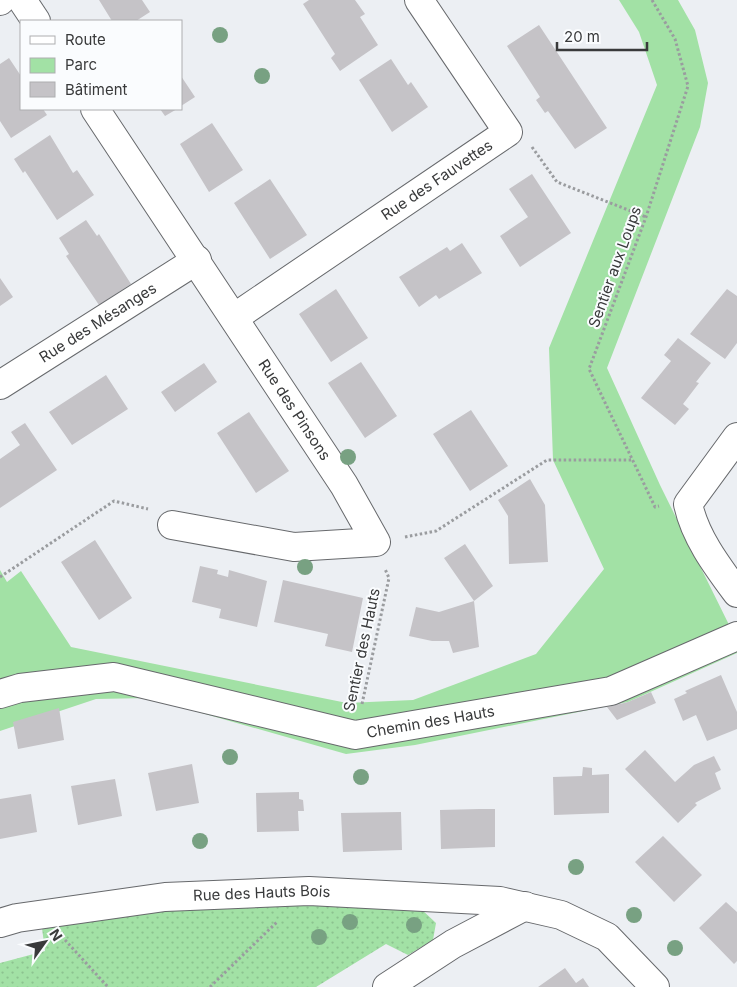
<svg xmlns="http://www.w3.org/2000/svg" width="737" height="987" viewBox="0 0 737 987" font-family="Inter,sans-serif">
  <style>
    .grass { fill: url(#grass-dots) }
    .green { fill: #a2e1a5 }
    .building { fill: #c5c3c7 }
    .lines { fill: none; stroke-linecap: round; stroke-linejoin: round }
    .street-casing { stroke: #67696c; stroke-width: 30 }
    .path { stroke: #9a9c9f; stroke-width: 3; stroke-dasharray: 2.5 2.5; stroke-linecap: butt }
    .street { stroke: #fff; stroke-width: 28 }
    .tree { fill: #78a182 }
    .labels { text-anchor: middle; stroke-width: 4; stroke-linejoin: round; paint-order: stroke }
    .street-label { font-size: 15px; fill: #393a3b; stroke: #fafcfe }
  </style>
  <defs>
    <pattern id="grass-dots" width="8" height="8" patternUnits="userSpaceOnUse" patternTransform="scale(1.25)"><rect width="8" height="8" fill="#a2e1a5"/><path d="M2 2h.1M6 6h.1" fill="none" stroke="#8cc28f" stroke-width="1.8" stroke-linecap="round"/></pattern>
  </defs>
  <rect width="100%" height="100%" fill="#eceff3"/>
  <path class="grass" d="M311 902 420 908 436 923 433 940 408 955 386 944 316 987H0V963L45 951 42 928 136 913 237 904Z"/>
  <path class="green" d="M619 0H678L695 30 708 83 700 127 607 368 660 485 737 641V653L628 702 415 745 346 754 149 698 96 699 0 731V570L7 582 21 571 71 647 347 703 413 700 536 654 604 569 553 460 549 348 657 85 639 32Z"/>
  <path class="building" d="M99 0H142L150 12 136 21H112Z
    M309 0H355L365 14 360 17 378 45 340 71 331 58 335 54 303 4Z
    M539 25 607 128 575 149 548 111 545 113 536 100 540 97 507 46Z
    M9 58 21 76V109H43L47 115 11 138 0 121V64Z
    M391 59 408 85 411 82 428 107 392 132 359 80Z
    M181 76 195 97 181 106Z
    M160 109H177L165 116Z
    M212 123 243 170 209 192 180 144Z
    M50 135 73 173 77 170 94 195 57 220 25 171 23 173 14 159Z
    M532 174 571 233 520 267 500 236 528 217 509 189Z
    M270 179 307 235 270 259 234 203Z
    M86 220 97 236 99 234 131 284 99 305 66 256 69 254 59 238Z
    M462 243 482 273 439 299 436 295 419 307 399 277 447 247 450 251Z
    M0 278 13 297 0 306Z
    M336 289 368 338 331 362 299 314Z
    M727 289 737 296V343L725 359 690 334Z
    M678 338 711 363 696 382 699 383 683 404 689 409 675 425 641 398 671 361 664 355Z
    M361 362 397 416 365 438 328 383Z
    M204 363 217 382 175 412 161 392Z
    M106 375 128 409 72 445 49 412Z
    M471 410 508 466 470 491 433 434Z
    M249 412 289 471 256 493 217 433Z
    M25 423 57 470 0 508V459L20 445 11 432Z
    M530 479 545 505 548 562 509 564 508 516 498 500Z
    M95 540 132 598 99 620 61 562Z
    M465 544 493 586 474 601 479 647 453 653 449 641H432L409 636 416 607 439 612 474 601 444 558Z
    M200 566 218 570 217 574 228 577 229 570 267 581 257 627 219 618 221 609 192 602Z
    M283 580 363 598 352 652 325 646 328 634 274 622Z
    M721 675 737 712V729L707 741 696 715 683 721 674 699 687 693 685 691Z
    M651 692 656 703 617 720 607 707 628 702Z
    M59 708 64 740 18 749 13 722Z
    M645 750 675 782 694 765 714 756 721 770 715 773 721 789 695 803 697 805 678 823 625 769Z
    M192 764 199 803 156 811 148 773Z
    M583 767 592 768V775L609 774V813L554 815 553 777 582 776Z
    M115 779 122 816 78 825 71 786Z
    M299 792V799L303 800 304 811H298L299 831 257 832 256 793Z
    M31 794 37 832 0 839V799Z
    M479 809H495V847L441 849 440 810Z
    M401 812 402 850 343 852 341 813Z
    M663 836 702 875 674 902 635 862Z
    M726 902 737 912V961L734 964 699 928Z
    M565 968 576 983 583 978 589 987H538Z"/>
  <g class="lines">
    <g class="street-casing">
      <g id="street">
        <path d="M22 0 36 21"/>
        <path d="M0 1 1 0"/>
        <path id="s1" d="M95 109 344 485 376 542 294 547 172 525"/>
        <path id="s2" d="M235 317 508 132 419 0"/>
        <path id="s3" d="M0 385 197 260"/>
        <path d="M737 437 688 504C695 537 717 566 737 593"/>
        <path id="s4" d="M0 694 20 688 114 677 355 735 611 691 737 636"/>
        <path id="s5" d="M0 923 17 918 165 897 309 891 500 901 561 915 607 937 655 987"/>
        <path d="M387 987 453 944 525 906"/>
      </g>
    </g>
    <path class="path" d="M652 0 675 39 688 86 646 217 589 369 655 507 659 506
      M532 147 557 182 646 217
      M405 537 436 531 547 460H631
      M0 577 114 501 148 509
      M362 704 389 578 385 569
      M65 940 108 987
      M210 987 278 921"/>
    <use href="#street" class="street"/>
  </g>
  <g class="tree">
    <circle cx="220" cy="35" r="8"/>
    <circle cx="262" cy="76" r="8"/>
    <circle cx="348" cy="457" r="8"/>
    <circle cx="305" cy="567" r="8"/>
    <circle cx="230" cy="757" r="8"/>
    <circle cx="361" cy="777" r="8"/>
    <circle cx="200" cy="841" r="8"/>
    <circle cx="576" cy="867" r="8"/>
    <circle cx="634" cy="915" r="8"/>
    <circle cx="350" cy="922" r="8"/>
    <circle cx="414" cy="925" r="8"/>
    <circle cx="319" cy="937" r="8"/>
    <circle cx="675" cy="948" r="8"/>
  </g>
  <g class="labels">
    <g class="street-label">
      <text dy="5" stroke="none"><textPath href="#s2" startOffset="244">Rue des Fauvettes</textPath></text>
      <text transform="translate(615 267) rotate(-70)" y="5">Sentier aux Loups</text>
      <text dy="5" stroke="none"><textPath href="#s3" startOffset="116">Rue des Mésanges</textPath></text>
      <text dy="5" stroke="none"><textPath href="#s1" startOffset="361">Rue des Pinsons</textPath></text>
      <text transform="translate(362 650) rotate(-78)" y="5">Sentier des Hauts</text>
      <text dy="5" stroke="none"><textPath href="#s4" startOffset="440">Chemin des Hauts</textPath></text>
      <text dy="5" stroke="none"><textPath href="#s5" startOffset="264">Rue des Hauts Bois</textPath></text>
    </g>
  </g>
  <rect x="20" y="20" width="162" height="90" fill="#fafcfe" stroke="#adaeb0"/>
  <rect x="30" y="36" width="25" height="8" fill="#ffffff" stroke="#adaeb0"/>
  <text x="65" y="45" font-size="15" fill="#393a3b">Route</text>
  <rect x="30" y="58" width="25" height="15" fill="#a2e1a5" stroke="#adaeb0"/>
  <text x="65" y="70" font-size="15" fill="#393a3b">Parc</text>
  <rect x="30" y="82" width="25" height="15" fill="#c5c3c7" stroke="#adaeb0"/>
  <text x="65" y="95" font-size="15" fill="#393a3b">Bâtiment</text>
  <g transform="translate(45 942) rotate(57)" stroke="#fafcfe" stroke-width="4" paint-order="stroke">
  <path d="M0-4L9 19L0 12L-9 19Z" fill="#393a3b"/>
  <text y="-8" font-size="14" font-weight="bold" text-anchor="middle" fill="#393a3b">N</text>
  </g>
  <path d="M557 42v8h90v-8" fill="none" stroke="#393a3b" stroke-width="2.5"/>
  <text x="564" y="42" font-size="15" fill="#393a3b" stroke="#fafcfe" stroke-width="4" paint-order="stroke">20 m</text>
</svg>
